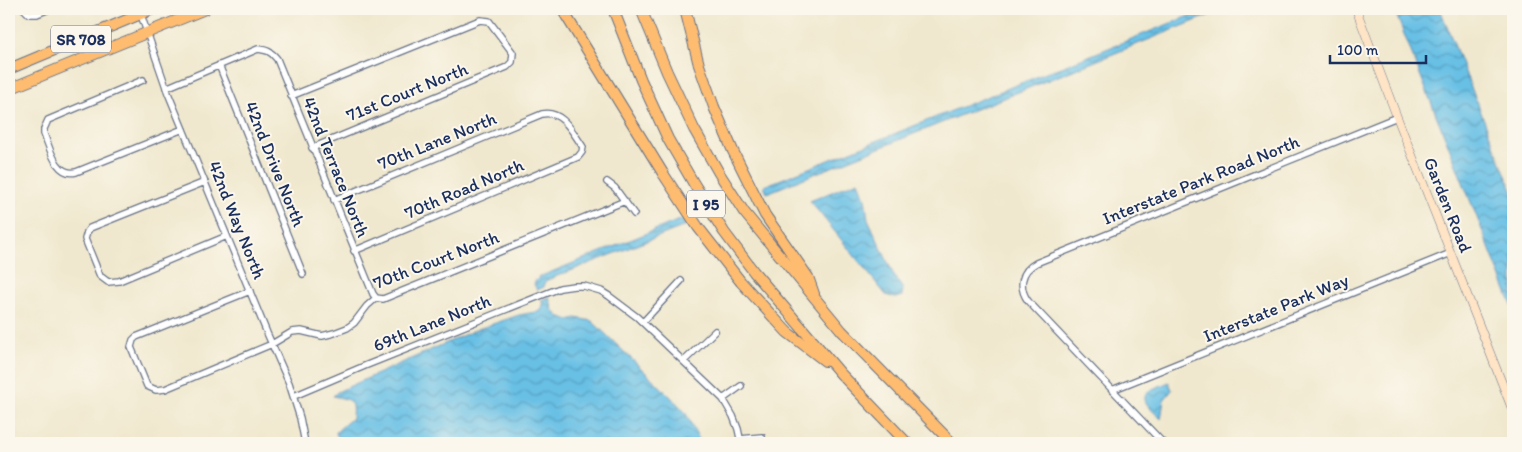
<svg xmlns="http://www.w3.org/2000/svg" width="1522" height="452" viewBox="0 0 1522 452" font-family="Itim,sans-serif">
  <style>
    .water { fill: url(#water-waves); stroke: #4278a2 }
    .lines { fill: none; stroke-linecap: round; stroke-linejoin: round }
    .street-casing { stroke: #667085; stroke-width: 8 }
    .secondary-casing { stroke: #667085; stroke-width: 9 }
    .highway-casing { stroke: #667085; stroke-width: 12 }
    .street { stroke: #fff; stroke-width: 5.5 }
    .secondary { stroke: #ffe4c6; stroke-width: 8 }
    .highway { stroke: #febc70; stroke-width: 10 }
    .labels { text-anchor: middle; stroke-width: 4; stroke-linejoin: round; paint-order: stroke }
    .shield { fill: #fbf7ec; stroke: #5e6b89; stroke-width: 1 }
    .shield-label { font-size: 16px; font-weight: bold; fill: #1b2f5e }
    .street-label { font-size: 18px; fill: #1b2f5e; stroke: #fbf7ec }
  </style>
  <defs>
    <pattern id="water-waves" width="16" height="10" patternUnits="userSpaceOnUse" patternTransform="scale(1.25)"><rect width="16" height="10" fill="#68c0e5"/><path d="M0 5q4-4 8 0t8 0" fill="none" stroke="#559cbd"/></pattern>
  </defs>
  <rect width="100%" height="100%" fill="#fbf7ec"/>
  <filter id="ink" filterUnits="userSpaceOnUse"><feTurbulence type="fractalNoise" baseFrequency=".02" numOctaves="2"/><feDisplacementMap in="SourceGraphic" scale="10" xChannelSelector="R" yChannelSelector="G"/><feConvolveMatrix kernelMatrix="1 2 1 2 8 2 1 2 1" color-interpolation-filters="sRGB"/></filter>
  <filter id="wash" filterUnits="userSpaceOnUse"><feTurbulence type="fractalNoise" baseFrequency=".0096" numOctaves="4" result="noise"/><feDisplacementMap in="SourceGraphic" scale="20" xChannelSelector="R" yChannelSelector="G"/><feGaussianBlur stdDeviation="1.12" result="paint"/><feColorMatrix in="noise" values="0 0 0 0 0 0 0 0 0 0 0 0 0 0 0 0 0 1.4 0 .05"/><feComposite in="paint" operator="in"/></filter>
  <g filter="url(#wash)">
    <rect width="100%" height="100%" fill="#f0e8ce"/>
    <path class="water" d="M1206 9H1225L767 193 764 186Z
      M1394 9H1440L1513 193V308Z
      M858 181 865 198 868 219 895 278 903 289 902 296 895 298 886 295 810 201Z
      M682 219 685 226 547 280 544 283V287L537 290 534 284 536 280 539 277Z
      M549 297 553 310 558 316 569 320 576 318 592 321 669 395 685 412 701 443H355L337 436 336 432 352 418C354 398 349 400 333 396L337 392 475 330 519 315 541 311 543 304 541 300Z
      M1169 382 1172 390 1164 400 1161 419C1157 414 1150 410 1147 404 1138 391 1161 386 1169 382Z"/>
  </g>
  <g filter="url(#ink)">
    <g class="lines">
      <g class="street-casing">
        <path id="street" d="M24 9 29 14H37L49 9
          M139 9 168 93 267 333 289 383 300 418 305 443
          M219 65 303 274
          M143 80 48 120 44 129V134C50 148 56 177 76 172L183 129
          M166 88 258 49C266 50 271 51 277 59L373 294 376 298
          M291 96 480 20 489 21 513 53 512 62 507 67 312 148
          M205 182 90 228 87 232 85 239 100 276 108 282 119 281 227 236
          M607 182 615 188 634 214
          M334 200 542 114C563 110 573 133 583 147L582 152 578 157 354 251
          M250 291 136 337 133 340 131 347 147 386 156 390 165 389 272 344 292 332 301 331 322 336 334 333 347 328 354 323 367 306 376 298 383 299 625 201
          M643 322 681 281
          M684 361 715 331
          M1112 390 1451 253
          M294 396 367 365 560 288 574 286H584L601 291 609 296 637 317 723 399 733 416 738 429 741 443
          M723 399 741 386
          M740 439 762 437
          M1163 443 1028 301C1018 287 1021 271 1036 263L1397 117"/>
      </g>
      <g class="secondary-casing">
        <path id="secondary" d="M1356 9 1397 117 1513 411"/>
      </g>
      <g class="highway-casing">
        <path id="highway" d="M562 9 664 175 698 227 741 282 787 332 825 361
          M613 9 641 80 668 139 694 184 724 232 754 272 841 374 907 443
          M641 9 667 72 694 129 719 173 744 212 842 331 952 443
          M685 9 699 65 714 107 733 151 765 215 808 277 814 294
          M9 69 153 9
          M9 89 205 9"/>
      </g>
      <use href="#street" class="street"/>
      <use href="#secondary" class="secondary"/>
      <use href="#highway" class="highway"/>
    </g>
  </g>
  <g class="labels">
    <g class="shield">
      <rect x="51" y="25.5" width="60" height="27" rx="4"/>
      <rect x="687" y="190.5" width="38" height="27" rx="4"/>
    </g>
    <g class="shield-label">
      <text x="81" y="45">SR 708</text>
      <text x="706" y="210">I 95</text>
    </g>
    <g class="street-label">
      <text transform="translate(407 92) rotate(-22)" y="6">71st Court North</text>
      <text transform="translate(437 141) rotate(-22)" y="6">70th Lane North</text>
      <text transform="translate(275 164) rotate(68)" y="6">42nd Drive North</text>
      <text transform="translate(336 167) rotate(68)" y="6">42nd Terrace North</text>
      <text transform="translate(1201 180) rotate(-22)" y="6">Interstate Park Road North</text>
      <text transform="translate(464 189) rotate(-23)" y="6">70th Road North</text>
      <text transform="translate(1448 205) rotate(68)" y="6">Garden Road</text>
      <text transform="translate(237 220) rotate(68)" y="6">42nd Way North</text>
      <text transform="translate(436 260) rotate(-21)" y="6">70th Court North</text>
      <text transform="translate(1276 308) rotate(-22)" y="6">Interstate Park Way</text>
      <text transform="translate(432 323) rotate(-22)" y="6">69th Lane North</text>
    </g>
  </g>
  <rect width="1522" height="452" fill="none" stroke="#fbf7ec" stroke-width="30"/>
  <path d="M1330 55v8h96v-8" fill="none" stroke="#1b2f5e" stroke-width="2.5"/>
  <text x="1337" y="55" font-size="15" fill="#1b2f5e" stroke="#fbf7ec" stroke-width="4" paint-order="stroke">100 m</text>
</svg>
